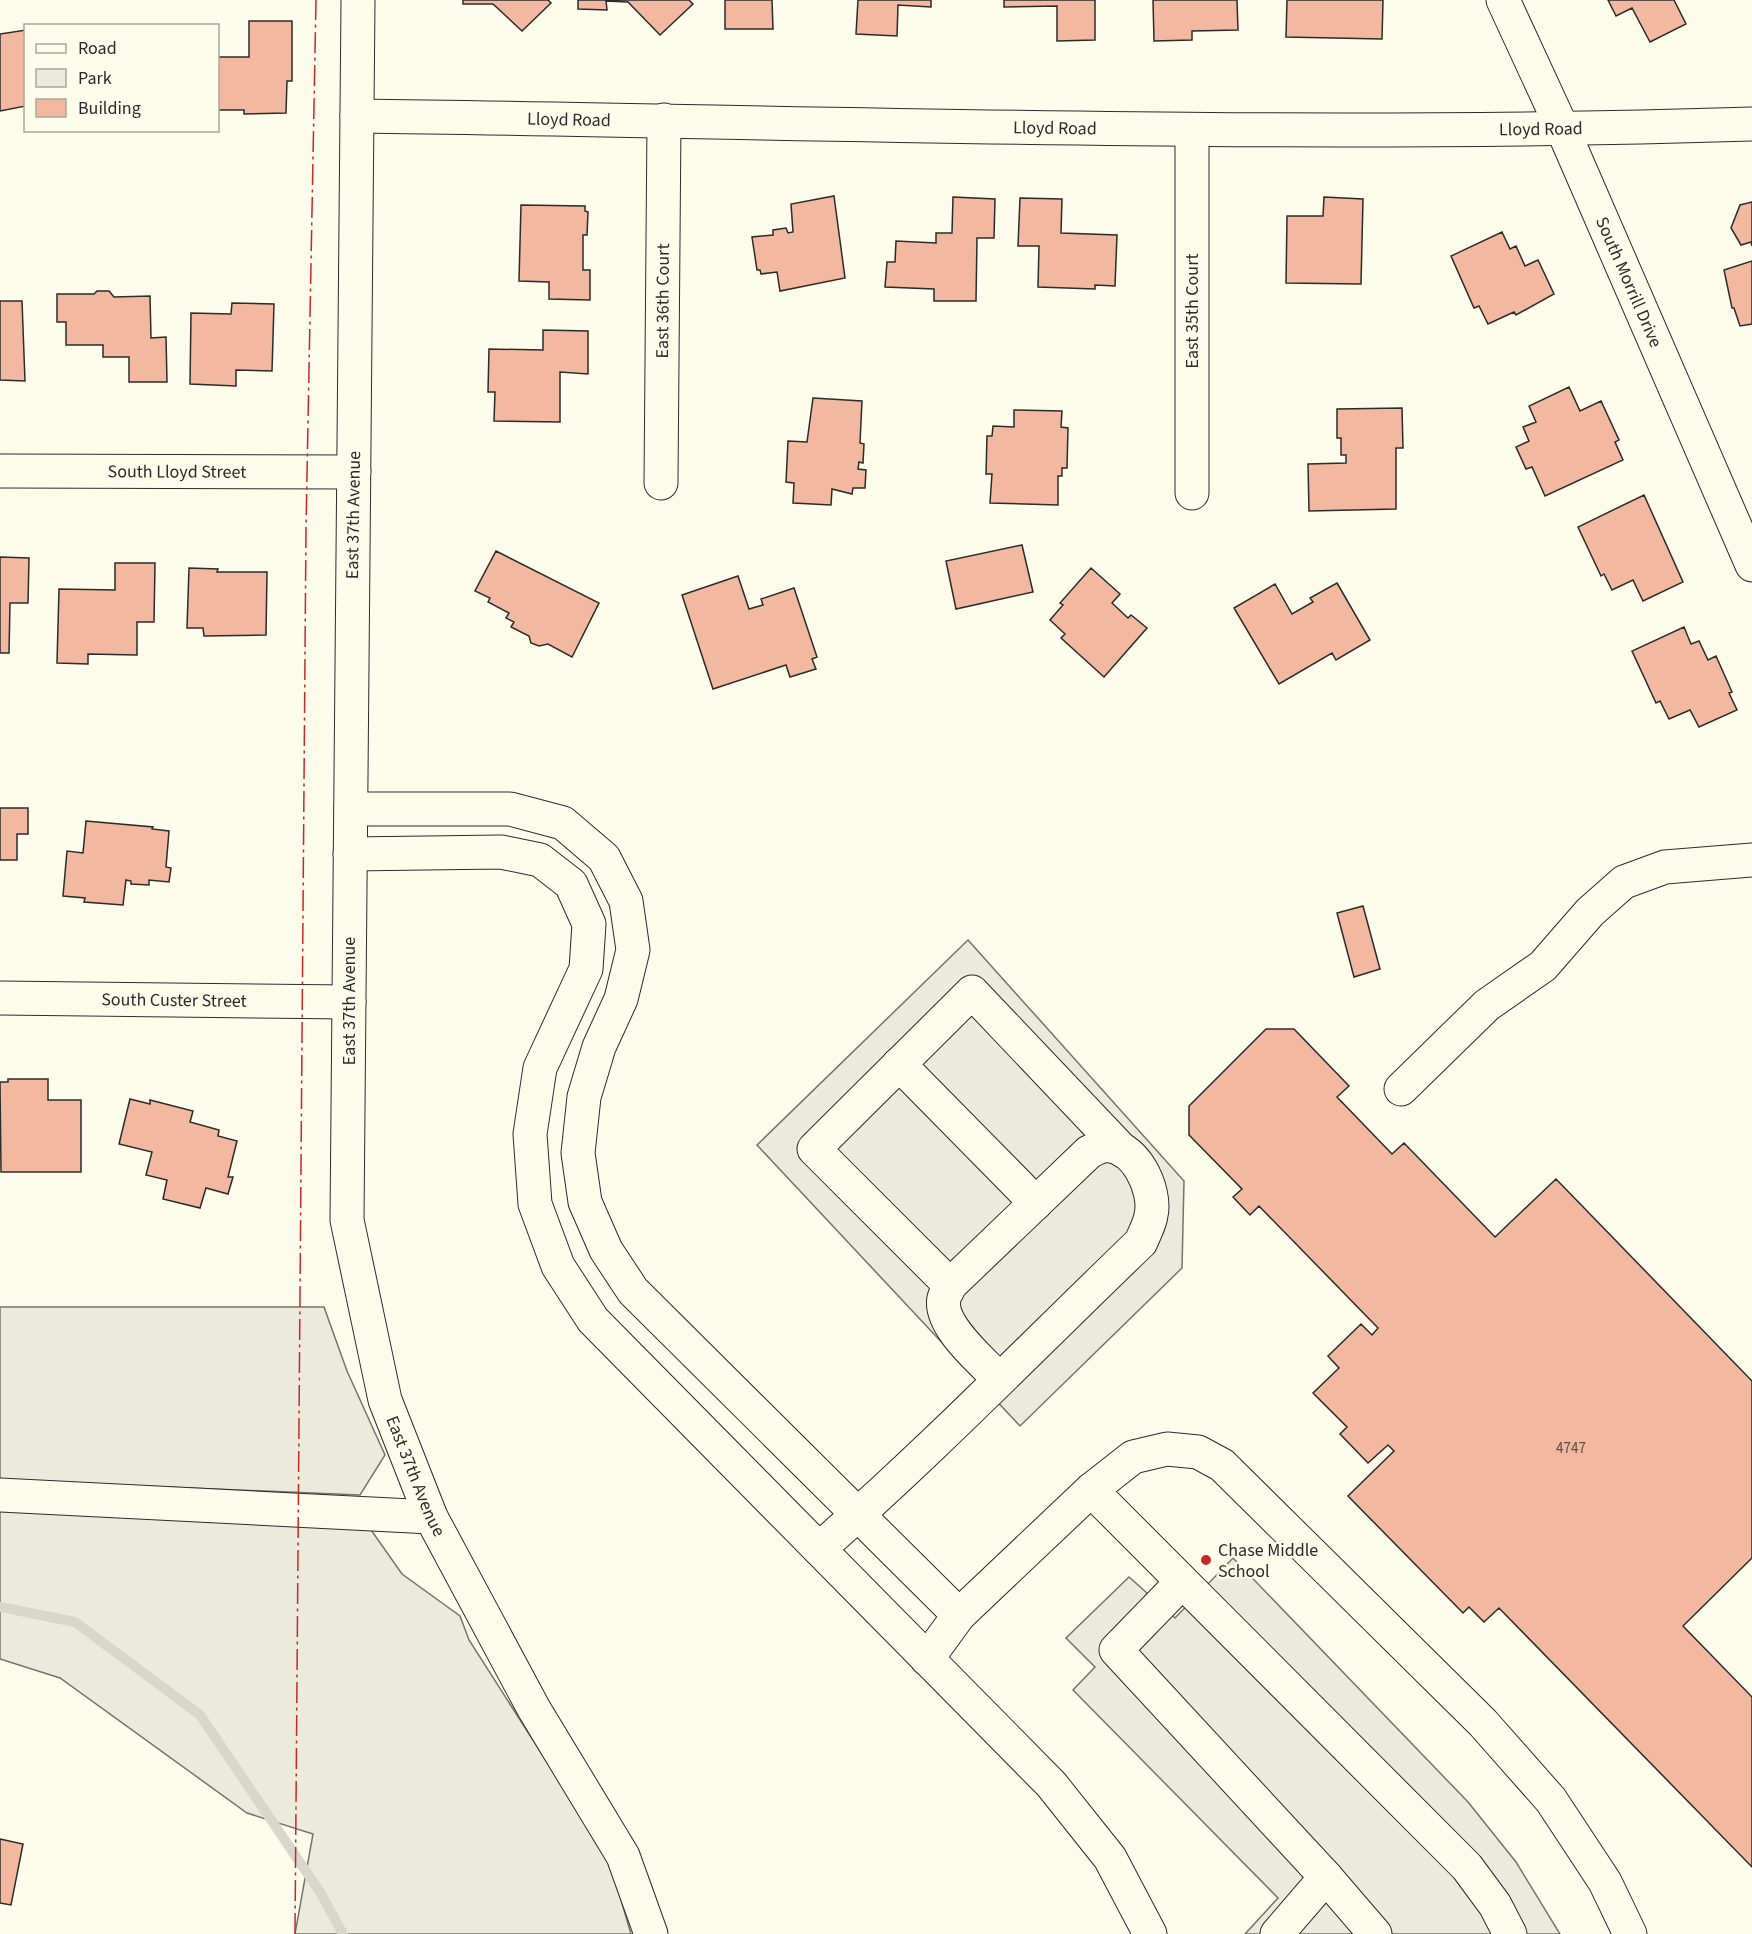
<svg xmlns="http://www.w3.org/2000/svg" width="1752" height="1934" viewBox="0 0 1752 1934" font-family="'Source Sans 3',sans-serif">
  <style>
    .green { fill: #ecebdb; stroke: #74746e; stroke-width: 1.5 }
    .parking { fill: #eceadb; stroke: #74746e; stroke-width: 1.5 }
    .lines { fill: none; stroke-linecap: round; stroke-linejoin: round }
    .stream { stroke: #d8d7c9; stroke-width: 10 }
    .building { fill: #f2b8a0; stroke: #2b2b2b; stroke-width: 1.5 }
    .minor-casing { stroke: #2b2b2b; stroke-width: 35 }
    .minor { stroke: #fdfbea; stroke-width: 33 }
    .power { stroke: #c62828; stroke-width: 1.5; stroke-dasharray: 21 4.5 3 4.5; stroke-linecap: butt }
    .poi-dot { fill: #c62828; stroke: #fdfbea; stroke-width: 2 }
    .labels { text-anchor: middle; stroke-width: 4.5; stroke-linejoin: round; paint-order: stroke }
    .number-label { font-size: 15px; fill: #5d4e48 }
    .street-label { font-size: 18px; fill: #2b2b2b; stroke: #fdfbea }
    .poi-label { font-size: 18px; fill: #2b2b2b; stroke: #fdfbea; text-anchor: start }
  </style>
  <rect width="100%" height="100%" fill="#fdfbea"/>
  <path class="green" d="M0 1307H324L347 1371 385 1455 360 1495 0 1480Z
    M0 1503 369 1527 402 1574 460 1616 469 1640 609 1859 631 1934H295L313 1834 247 1813 60 1678 0 1659Z"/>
  <path class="parking" d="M968 940 1184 1181 1182 1268 1020 1426 757 1145Z
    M1233 1558 1468 1802 1516 1862 1560 1934H1245L1278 1898 1073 1690 1095 1667 1066 1638 1129 1577 1175 1618Z"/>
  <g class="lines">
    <path class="stream" d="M0 1607 75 1622 200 1715 320 1892 343 1934"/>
  </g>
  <path class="building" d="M463 0H548L551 3 522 31 493 4H463Z
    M578 0H689L693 4 660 35 628 2 606 1 607 10 578 9Z
    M725 0H772L773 29H725Z
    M858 0H931V7L898 5 897 36 856 34Z
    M1004 0H1095V40L1057 41V6L1004 7Z
    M1153 0H1237L1238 30 1192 31V40L1154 41Z
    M1287 0H1383L1382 39 1286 37Z
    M1608 0H1674L1686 24 1650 42 1632 8 1616 16Z
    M249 21H292V81H287L286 113 244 114V110H218V57H249Z
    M26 30V106L0 111V34Z
    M834 196 845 278 780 291 777 272 761 274 760 270H757L752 237 773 235V230L786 228 788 233 793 232 791 204Z
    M953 197 995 199 994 238H977L976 301H934V289L885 287 887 262H895L896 241 936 243V233H952Z
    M1324 197 1363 199 1361 284 1286 283 1287 216H1323Z
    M1020 198 1062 199 1061 233 1117 235 1115 286 1095 285V289L1038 287 1039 246H1018Z
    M1752 202V246L1751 242 1741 245 1731 228 1740 205Z
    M521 205 585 206V211L588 212 587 235H583V270H590V300L549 299V282L519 281Z
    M1502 232 1510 249 1516 246 1525 266 1538 260 1554 294 1516 315 1514 312 1488 324 1479 306 1474 308 1451 256Z
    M1752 261V324L1740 326 1734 308H1732L1724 270Z
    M97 291H109L114 297 150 296 151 338 166 337 167 382H129V357H103V345H66V322H57V294H94Z
    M0 301H22L25 381 0 380Z
    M232 303 274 304 272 371 236 370V386L190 384 191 313 231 314Z
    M543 330 588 331V374L560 372V422L494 421 495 392H488L489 349 543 350Z
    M1569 387 1580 411 1601 401 1619 440 1615 442 1623 460 1545 496 1532 467 1526 469 1516 447 1529 441 1523 427 1536 422 1529 406Z
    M813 398 862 401 860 443 864 444 863 463 859 462 858 469 866 470 865 488H853L852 494 832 489 831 505 793 503 794 483 786 482 788 441 807 442Z
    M1402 408 1403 448H1396V509L1309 511 1308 464 1346 463V455H1341V438H1337V409Z
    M1014 410 1062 411 1061 427 1068 428 1067 468H1062V476H1058V505L990 503 992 474H986L987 436H992L993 426 1014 427Z
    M1644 495 1683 582 1643 601 1633 580 1612 590 1604 574 1601 576 1578 527Z
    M1022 545 1033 592 956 609 946 561Z
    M496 551 599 603 572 657 548 644 539 646 531 643 529 636 511 627 514 622 506 618 509 613 488 602 490 598 475 591Z
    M0 557 29 558 28 603H10L9 653H0Z
    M115 563H155L154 622H137V655L88 654V664L57 663 59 589 115 590Z
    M189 568 218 569 217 572H267L266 635 204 636 203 628H187Z
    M1091 568 1120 594 1112 603 1128 618 1131 615 1147 628 1104 677 1061 638 1065 634 1050 620 1063 605 1060 603Z
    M738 576 749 609 763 605 761 599 794 588 817 657 812 659 816 669 790 677 786 665 713 689 682 595Z
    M1337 583 1370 640 1336 660 1332 653 1279 684 1234 608 1275 584 1292 614 1313 602 1310 598Z
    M1684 627 1691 644 1699 641 1708 660 1716 656 1732 692 1729 693 1737 710 1699 727 1690 710 1669 719 1660 701 1656 703 1632 651Z
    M0 808H28V834H17V860H0Z
    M86 821 153 827 152 829 169 831 166 867 171 868 169 882 149 880V885L131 884V881L126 880 123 905 84 902 85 898 63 896 67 851 83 853Z
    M1363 906 1380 969 1354 977 1337 913Z
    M1266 1029H1294L1349 1086 1337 1097 1392 1154 1404 1143 1495 1237 1556 1179 1752 1381V1558L1683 1626 1752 1697V1867L1499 1608 1484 1622 1469 1607 1463 1613 1348 1496 1394 1451 1388 1445 1368 1463 1340 1434 1347 1427 1313 1393 1339 1368 1328 1356 1361 1324 1372 1335 1378 1328 1259 1206 1250 1215 1233 1197 1242 1189 1189 1135V1106Z
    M8 1079H48V1100H81V1172H1L0 1082H8Z
    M130 1099 150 1104V1100L193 1111 190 1122 219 1130 218 1136 237 1141 228 1177H233L228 1194 206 1188 200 1208 163 1199 167 1180 146 1175 152 1152 119 1144Z
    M0 1839 23 1844 11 1905 0 1903Z"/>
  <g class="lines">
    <g class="minor-casing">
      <g id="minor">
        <path id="s1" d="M358 0 347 1220 385 1400 431 1517 534 1709 623 1856 651 1934"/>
        <path id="s2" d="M1503 0 1563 130 1752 565"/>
        <path id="s3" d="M357 116C822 122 1287 139 1752 124"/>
        <path d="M1192 130V493"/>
        <path id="s4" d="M0 471 354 472"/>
        <path id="s5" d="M661 483 664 120"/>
        <path d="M351 809H510L563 823 604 858 626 901 633 950 621 999 599 1047 584 1097 578 1153 585 1202 606 1250 633 1291 959 1615"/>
        <path d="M350 854 501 852 540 860 571 884 589 924 586 969 540 1068 530 1134 535 1204 558 1266 593 1320 1051 1784 1110 1858 1150 1934"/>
        <path id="s6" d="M0 998 349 1002"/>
        <path d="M899 1064 1036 1203"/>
        <path d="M1401 1089 1487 1005 1543 966 1590 912 1624 882 1665 867 1752 860"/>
        <path d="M950 1285 814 1149 972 992 1123 1151"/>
        <path d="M1091 1490 1467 1867 1495 1905 1510 1934"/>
        <path d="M0 1495 431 1517"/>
        <path d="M819 1549C930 1452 1034 1345 1141 1242 1144 1234 1150 1224 1151 1215 1157 1190 1134 1141 1103 1146 1098 1147 1093 1150 1089 1152L950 1285C949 1289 945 1294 944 1298 938 1325 982 1361 999 1379"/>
        <path d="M1182 1582 1116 1650 1326 1877"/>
        <path d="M927 1659 959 1615 1091 1490 1133 1457 1167 1449 1198 1452 1222 1465 1483 1723 1551 1800 1605 1882 1630 1934"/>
        <path d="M1277 1934 1326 1877 1375 1934"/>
      </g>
    </g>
    <use href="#minor" class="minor"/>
    <path class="power" d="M295 1934 306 528 316 0"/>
  </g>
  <circle class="poi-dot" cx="1206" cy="1560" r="6"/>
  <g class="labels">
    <g class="number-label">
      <text x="1571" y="1453">4747</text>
    </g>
    <g class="street-label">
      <text dy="6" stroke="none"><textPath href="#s3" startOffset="212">Lloyd Road</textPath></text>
      <text dy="6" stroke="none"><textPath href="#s3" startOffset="698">Lloyd Road</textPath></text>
      <text dy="6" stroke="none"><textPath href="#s3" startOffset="1184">Lloyd Road</textPath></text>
      <text dy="6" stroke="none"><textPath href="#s2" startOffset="309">South Morrill Drive</textPath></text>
      <text dy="6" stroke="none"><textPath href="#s5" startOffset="182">East 36th Court</textPath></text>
      <text transform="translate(1192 311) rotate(-90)" y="6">East 35th Court</text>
      <text dy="6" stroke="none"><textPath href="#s4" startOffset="177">South Lloyd Street</textPath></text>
      <text transform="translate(353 515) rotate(-89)" y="6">East 37th Avenue</text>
      <text dy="6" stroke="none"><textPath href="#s6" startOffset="174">South Custer Street</textPath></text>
      <text transform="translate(349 1001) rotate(-90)" y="6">East 37th Avenue</text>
      <text dy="6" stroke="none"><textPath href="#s1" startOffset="1486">East 37th Avenue</textPath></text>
    </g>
    <g class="poi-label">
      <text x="1218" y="1556">Chase Middle<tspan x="1218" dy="21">School</tspan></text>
    </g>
  </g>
  <rect x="24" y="24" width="195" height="108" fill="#fdfbea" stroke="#a9a89e" stroke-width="1.5"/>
  <rect x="36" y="44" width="30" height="9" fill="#fdfbea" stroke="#a9a89e" stroke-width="1.5"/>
  <text x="78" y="54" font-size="18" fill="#2b2b2b">Road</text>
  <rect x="36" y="69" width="30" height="18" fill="#ecebdb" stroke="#a9a89e" stroke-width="1.5"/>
  <text x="78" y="84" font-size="18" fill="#2b2b2b">Park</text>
  <rect x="36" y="99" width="30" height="18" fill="#f2b8a0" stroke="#a9a89e" stroke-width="1.5"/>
  <text x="78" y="114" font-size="18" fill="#2b2b2b">Building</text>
</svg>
